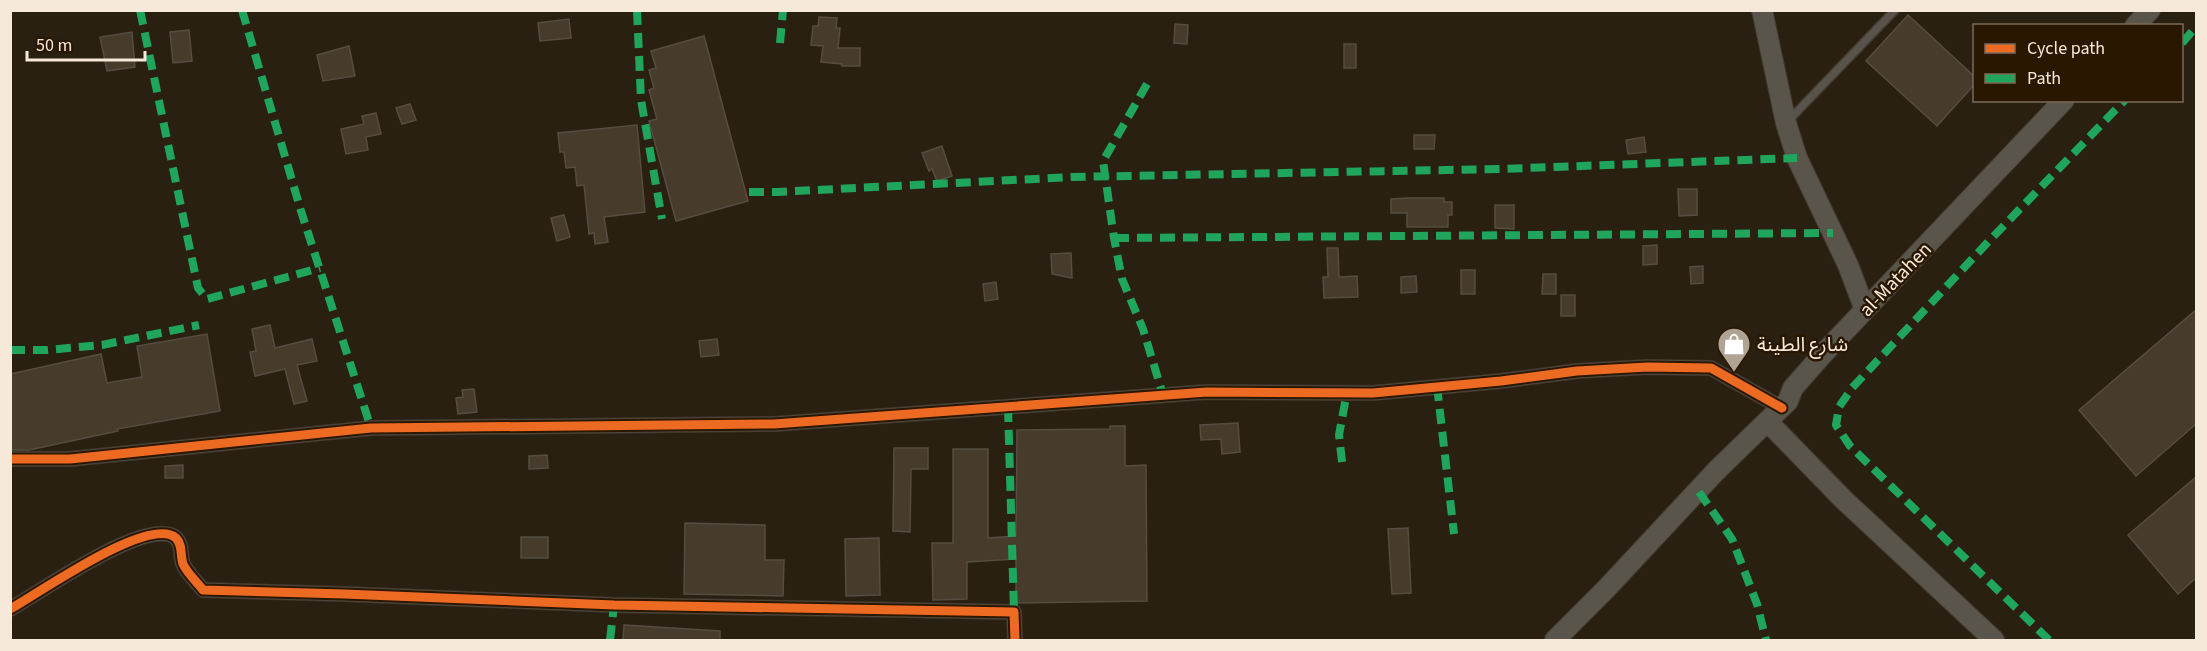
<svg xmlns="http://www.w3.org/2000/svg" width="2207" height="651" viewBox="0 0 2207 651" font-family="'Source Sans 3','Noto Sans Arabic',sans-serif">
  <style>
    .building { fill: #473c2c; stroke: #564c41; stroke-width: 1.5 }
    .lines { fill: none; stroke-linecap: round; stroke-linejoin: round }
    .lane-casing { stroke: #443b30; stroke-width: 10 }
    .street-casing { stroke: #443b30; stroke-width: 16 }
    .secondary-casing { stroke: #443b30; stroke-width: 22 }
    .lane { stroke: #59544b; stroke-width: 7 }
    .street { stroke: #59544b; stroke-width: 14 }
    .secondary { stroke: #5a554b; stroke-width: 20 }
    .quiet { stroke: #20a55d; stroke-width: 8; stroke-dasharray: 15 8; stroke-linecap: butt }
    .cycleway-casing { stroke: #2a1700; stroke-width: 13 }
    .cycleway { stroke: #ed6a23; stroke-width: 9 }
    .labels { text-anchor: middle; stroke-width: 5; stroke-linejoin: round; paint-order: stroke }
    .street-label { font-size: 20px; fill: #f6e9da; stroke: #2a1700 }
    .poi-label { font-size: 20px; fill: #f6e9da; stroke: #2a1700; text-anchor: start }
  </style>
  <rect width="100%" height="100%" fill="#2a2012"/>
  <path class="building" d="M1908 15 1974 76V85L1937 126 1866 61Z
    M819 17 837 18 836 28H840L838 48H860V66H842V64L821 62 823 46 811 45 813 26H818Z
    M569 19 571 38 540 41 538 23Z
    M1175 24 1188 25 1187 44 1174 43Z
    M189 30 192 61 173 63 170 32Z
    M132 32 135 67 107 71 100 37Z
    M704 36 748 201 676 221 649 121 657 119 649 90 654 88 649 70 656 68 651 51Z
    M1344 44H1356V68H1344Z
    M349 46 355 76 323 81 317 55Z
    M410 104 416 120 402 124 396 108Z
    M376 113 381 134 366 137 368 150 346 154 341 129 364 124 362 116Z
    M637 125 645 212 604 217 608 242 595 244 594 233 589 234 584 185 577 186 575 167 566 168 564 152H560L558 133Z
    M1414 135H1435L1434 149H1414Z
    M1644 137 1646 152 1628 154 1626 140Z
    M942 146 952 176 937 181 932 169 929 171 922 153Z
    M1678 189H1697V215L1679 216Z
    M1408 198H1444V202H1452V215H1448V227H1407V213H1391V199Z
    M1495 205H1514V229L1495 228Z
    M564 215 570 237 557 241 551 218Z
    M1657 245V264L1643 265V246Z
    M1327 248H1338L1339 277 1357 276 1358 297 1324 298 1323 277H1328Z
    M1071 253 1072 278 1052 274 1051 254Z
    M1703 266V283L1691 284 1690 267Z
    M1461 270H1475V294H1461Z
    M1543 274H1556V294H1542Z
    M1416 276 1417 292 1401 293V277Z
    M996 282 998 299 985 301 983 284Z
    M1561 295H1575V316H1561Z
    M2196 310V424L2136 476 2079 410Z
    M270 325 275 348 312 339 317 361 297 365 307 401 294 404 285 369 255 376 250 352 256 351 252 329Z
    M207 334 220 411 117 429 118 431 29 450H10V374L101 354 107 383 142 377 137 346Z
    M717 339 719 355 701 357 699 341Z
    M474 389 477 412 458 414 456 398 463 397 462 390Z
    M1238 423 1240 452 1222 454 1221 439 1201 440 1200 425Z
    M1110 426H1125V466L1146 465 1147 601 1016 603V559L967 562V599L933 600 932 543H953V449H988V538L1016 536 1017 430 1110 429Z
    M894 448H928V469H911L910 532 893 531Z
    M547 455 548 468 529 469V456Z
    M183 465V478H165V466Z
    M2196 477V578L2178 594 2128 535Z
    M685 523 765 525V560H784L783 596 684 594Z
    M1408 528 1411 593 1392 594 1388 529Z
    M521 537H548V558H521Z
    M879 538 880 595 846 596 845 539Z
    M624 625 720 631V640H623Z"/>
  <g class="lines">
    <g class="lane-casing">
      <path id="lane" d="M1788 121 1895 10"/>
    </g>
    <g class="street-casing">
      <path id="street" d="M10 459H70L371 428 774 424 1207 392 1373 393 1501 381 1577 371 1647 367 1711 368 1782 408
        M10 609C38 594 150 514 176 538 183 545 180 555 183 564 187 573 197 582 203 590L344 594 614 605 1014 612 1015 640"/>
    </g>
    <g class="secondary-casing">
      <path id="secondary" d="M1762 10 1786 123 1797 158 1848 265 1865 310
        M2135 26 2150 10
        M1768 422 1843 499 1994 640
        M1555 640 1606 589 1716 471 1788 401 1793 388 1822 355 2064 100"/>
    </g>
    <use href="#lane" class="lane"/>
    <use href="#street" class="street"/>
    <use href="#secondary" class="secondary"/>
    <path class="quiet" d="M140 10 198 288 207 299 320 268
      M242 10 301 211 371 428
      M637 10 641 100 662 219
      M780 43 783 10
      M2182 43 2196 27
      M1147 84 1103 161 1114 238 1122 279 1143 329 1163 395
      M749 192H777L1072 177 1499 169 1797 158
      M1114 238 1833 233
      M10 350H47L102 345 199 325
      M1437 386 1454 534
      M1008 407 1014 612
      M1342 462 1339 435 1347 392
      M1699 492 1732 539 1757 604 1766 640
      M610 640 614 605
      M2049 640 1850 446 1836 425 1839 407 1852 388 1988 242 2125 100"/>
    <g class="cycleway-casing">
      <path id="cycleway" d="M10 459H70L371 428 774 424 1207 392 1373 393 1501 381 1577 371 1647 367 1711 368 1782 408
        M10 609C38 594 150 514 176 538 183 545 180 555 183 564 187 573 197 582 203 590L344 594 614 605 1014 612 1015 640"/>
    </g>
    <use href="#cycleway" class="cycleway"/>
  </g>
  <defs>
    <g id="shop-pin" transform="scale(1.725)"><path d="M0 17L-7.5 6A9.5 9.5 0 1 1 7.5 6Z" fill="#afa394" stroke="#2a1700"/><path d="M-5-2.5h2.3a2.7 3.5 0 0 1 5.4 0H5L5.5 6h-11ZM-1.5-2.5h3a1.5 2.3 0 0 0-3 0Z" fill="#fff"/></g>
  </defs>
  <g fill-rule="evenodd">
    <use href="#shop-pin" x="1734" y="344"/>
  </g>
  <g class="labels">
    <g class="street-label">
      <text transform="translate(1895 279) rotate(-46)" y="7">al-Matahen</text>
    </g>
    <g class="poi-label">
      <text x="1757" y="351">شارع الطينة</text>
    </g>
  </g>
  <rect width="2207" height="651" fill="none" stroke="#f6e9da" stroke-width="24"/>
  <rect x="1973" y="24" width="210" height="78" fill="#2a1700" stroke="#7c6b57" stroke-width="1.5"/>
  <rect x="1985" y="44" width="30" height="9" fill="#ed6a23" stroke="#7c6b57" stroke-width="1.5"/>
  <text x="2027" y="54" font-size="18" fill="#f6e9da">Cycle path</text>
  <rect x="1985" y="74" width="30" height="9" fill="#20a55d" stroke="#7c6b57" stroke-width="1.5"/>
  <text x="2027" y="84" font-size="18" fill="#f6e9da">Path</text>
  <path d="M27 51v9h118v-9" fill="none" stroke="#f6e9da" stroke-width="3"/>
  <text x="36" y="51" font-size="18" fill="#f6e9da" stroke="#2a1700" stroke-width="4.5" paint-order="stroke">50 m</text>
</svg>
